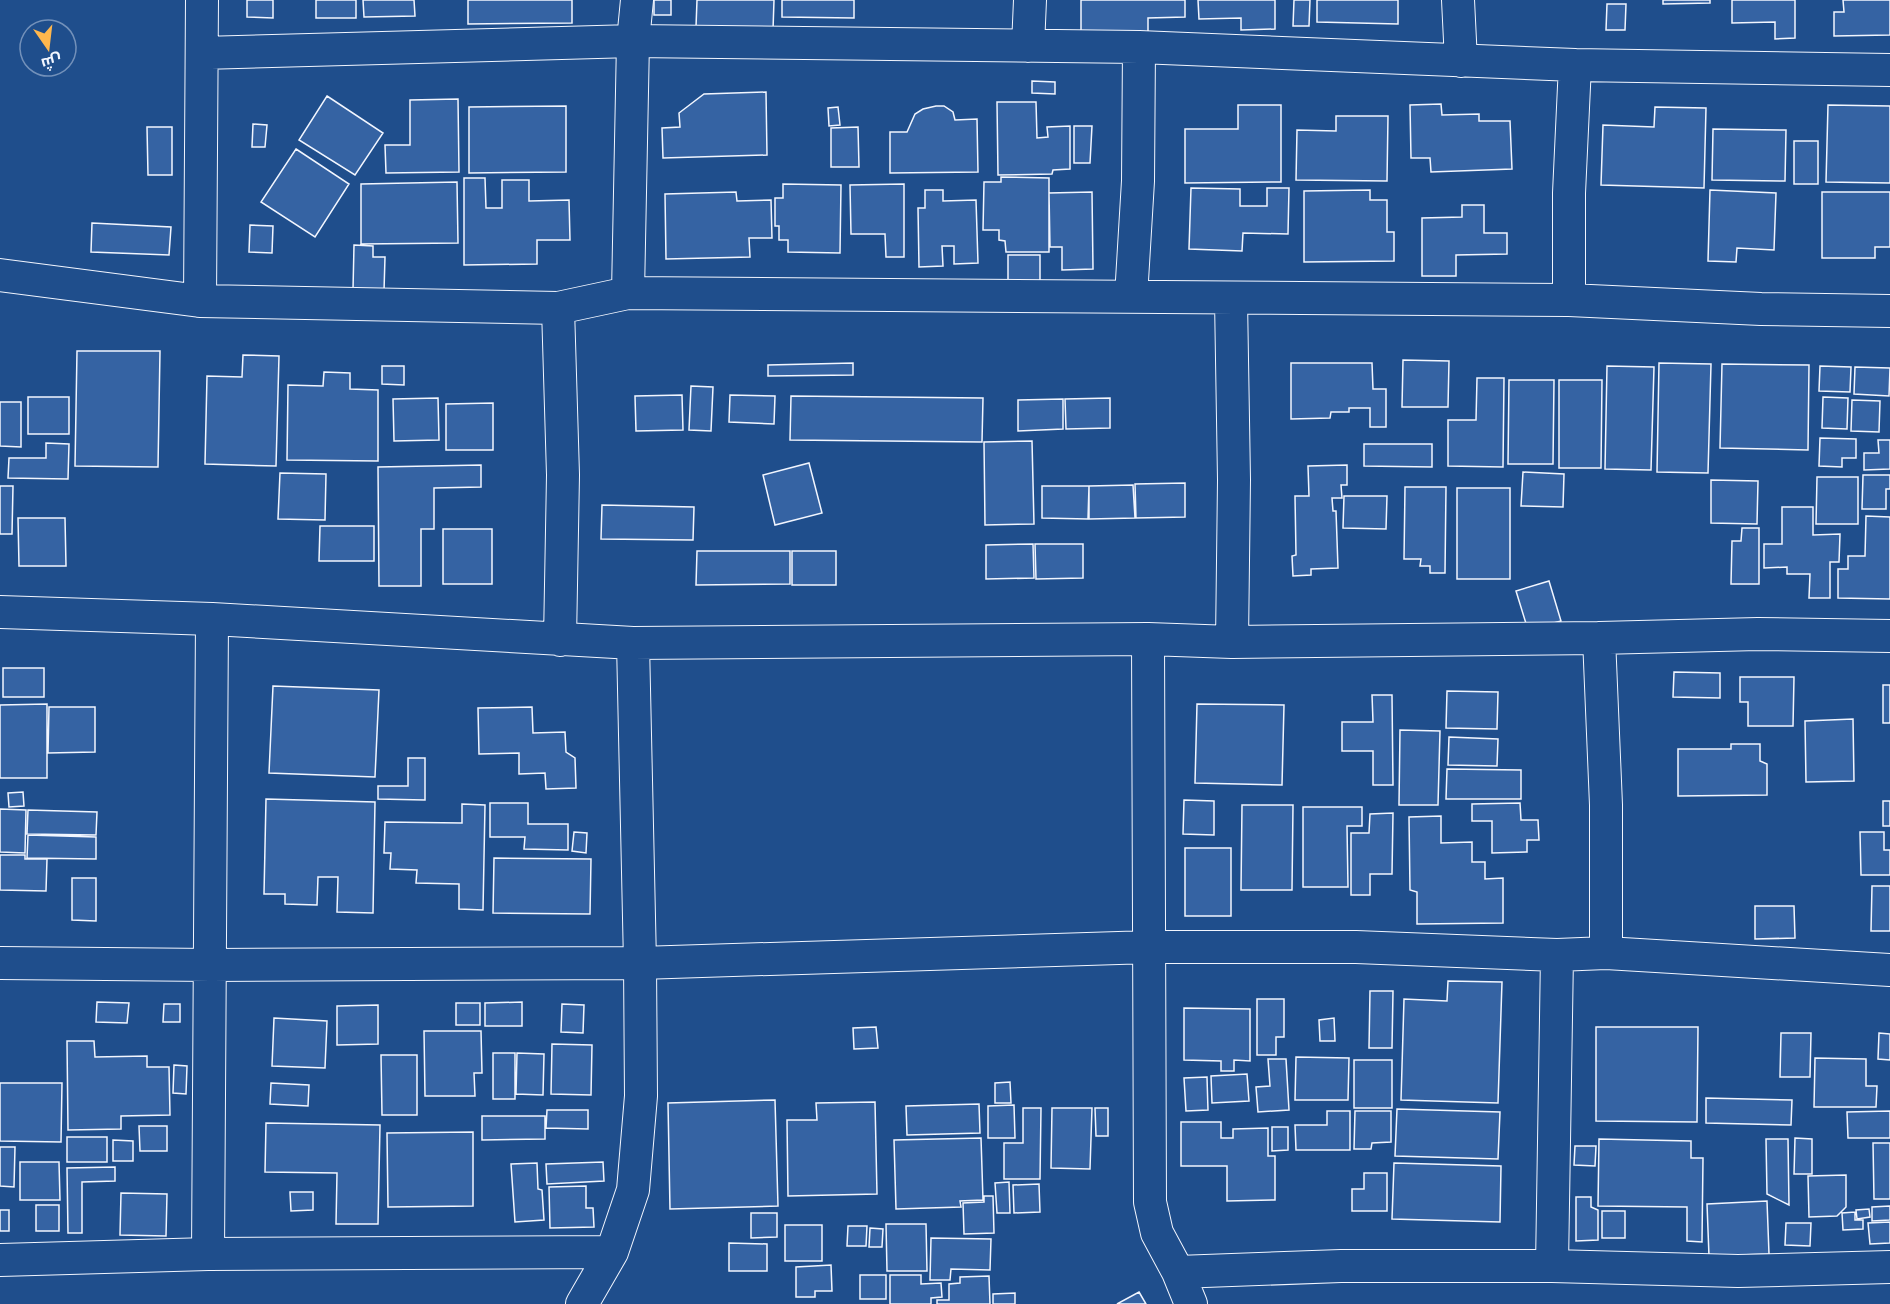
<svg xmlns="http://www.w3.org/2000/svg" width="1890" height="1304" viewBox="0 0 1890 1304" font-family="'Open Sans',Cairo,sans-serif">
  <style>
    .building { fill: #3563a3; stroke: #f2f6ff; stroke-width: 1.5 }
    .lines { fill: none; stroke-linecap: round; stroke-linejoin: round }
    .street-casing { stroke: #f2f6ff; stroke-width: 34 }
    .street { stroke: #1f4e8c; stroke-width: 32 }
  </style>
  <rect width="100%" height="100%" fill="#1f4e8c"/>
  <path class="building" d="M247 0H273V18L247 17Z
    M316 0H356V18H316Z
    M363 0H414L415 16 364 17Z
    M468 0H572V23L468 24Z
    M654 0H671V15H654Z
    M697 0H774L773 30 696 27Z
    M782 0H854V18L782 17Z
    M1081 0H1185V17L1148 18V38L1081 39Z
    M1198 0H1275V29L1241 30V18L1199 19Z
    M1294 0H1310L1309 26H1293Z
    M1317 0H1398V24L1317 22Z
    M1663 0H1710V3L1663 4Z
    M1732 0H1795V38L1775 39V22L1732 23Z
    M1843 0H1890V35L1834 36V12H1844Z
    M1607 4H1626L1625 30H1606Z
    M1032 81 1055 82V94L1032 93Z
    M766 92 767 155 663 158 662 128 680 127 679 113 704 94Z
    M327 96 383 133 355 175 299 140Z
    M458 99 459 172 386 173 385 145H410V100Z
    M997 102H1036L1037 138 1048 137 1047 127 1070 126V169L1053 170 1052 174 998 175Z
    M1441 104 1442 115 1479 114V121H1510L1512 169 1431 172 1430 158H1411L1410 105Z
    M1238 105H1281V182L1185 183V129H1238Z
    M1828 105 1890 106V183L1826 182Z
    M566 106V172L469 173V107Z
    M936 106H944L953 112 955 120 977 119 978 172 890 173V132H907L915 114 923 109Z
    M838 107 840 125 829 126 828 108Z
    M1655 107 1706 108 1704 188 1601 185 1603 125 1654 127Z
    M1336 116H1388L1387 181 1296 180 1297 130 1336 131Z
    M253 124 267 125 265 147H252Z
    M1074 126H1092L1090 163H1074Z
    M147 127H172V175H148Z
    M858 127 859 167H831V128Z
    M1713 129 1786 130 1785 181 1712 180Z
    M1794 141H1818V184H1794Z
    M296 149 349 184 315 237 261 202Z
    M1001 177 1049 178V252H1006L1005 241 999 240V230H983L984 182H1001Z
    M464 178H485L486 208H502V180H529V201L569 200 570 240H537V264L464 265Z
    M457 182 458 243 361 244V184Z
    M783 184 841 185 840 253 788 252V240H779V226H775V198H783Z
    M904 184V257H886L885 234H851L850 185Z
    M1191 188 1240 189V206H1267V188H1289L1288 234 1243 233 1242 251 1189 249Z
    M925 190H943V201L976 200 978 263 954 264V246H942L943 266 919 267 918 208H925Z
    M1370 190V200H1387V232H1394V261L1304 262V191Z
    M1710 190 1776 193 1774 250 1737 248 1736 262 1708 261Z
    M736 192 737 201 771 200 772 238H749L750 257 666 259 665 194Z
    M1092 192 1093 269 1062 270V247H1050L1049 193Z
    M1822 192H1890V247H1875V258H1822Z
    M1462 205H1484V233H1507V254L1456 255V276H1422V218L1462 217Z
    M92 223 171 227 169 255 91 252Z
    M250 225 273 226 272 253 249 252Z
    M354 245 373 246V257H385L384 291 353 290Z
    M1008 255H1040V281L1008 280Z
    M77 351H160L158 467 75 466Z
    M243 355 279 356 276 466 205 464 207 376 242 377Z
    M1403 360 1449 361 1448 407H1402Z
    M853 363V375L768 376V365Z
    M1291 363H1372L1373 389H1386V427H1370V408H1349V412H1331L1330 418 1291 419Z
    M1659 363 1711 364 1708 473 1657 472Z
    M1722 364 1809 365 1808 450 1720 448Z
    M382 366H404V385L382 384Z
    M1607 366 1654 367 1651 470 1605 469Z
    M1820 366 1851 367 1850 392 1819 391Z
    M1855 367 1890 368 1889 396 1854 394Z
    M324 372 350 373V389L378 390V461L287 460 288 385 323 386Z
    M1477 378H1504L1503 467 1448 466V420H1476Z
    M1509 380H1554L1553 464H1508Z
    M1559 380H1602L1601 468H1559Z
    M691 386 713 387 711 431 689 430Z
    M682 395 683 430 636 431 635 396Z
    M730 395 775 396 774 424 729 422Z
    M791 396 983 398 982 442 790 440Z
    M28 397H69V434H28Z
    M1823 397 1848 398 1847 429 1822 428Z
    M438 398 439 440 394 441 393 399Z
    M1110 398V428L1066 429 1065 399Z
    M1063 399V429L1018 431V400Z
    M1852 400 1880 401 1879 432 1851 431Z
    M0 402H21V447L0 446Z
    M493 403V450H446V404Z
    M1820 438 1856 439V458H1842V467L1819 466Z
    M1878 440H1890V469L1864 470V453H1879Z
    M1032 441 1034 524 985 525 984 442Z
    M46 443 69 444 68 479 8 478 9 458H46Z
    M1364 444H1432V467L1364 466Z
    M809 463 822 513 775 525 763 475Z
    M481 465V487L434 488V529H421V586H379L378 467Z
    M1347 465V485H1341L1342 498H1332L1333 511H1336L1338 568 1311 569V575L1293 576 1292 556 1296 555 1295 496H1309L1308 466Z
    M1523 472 1564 474 1563 507 1521 506Z
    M280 473 326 474 325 520 278 519Z
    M1863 475H1890V489H1886V509H1862Z
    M1817 477H1858V524H1816Z
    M1711 480 1758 481 1757 524 1711 523Z
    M1185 483V517L1136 518 1135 484Z
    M1133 485 1135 518 1089 519V486Z
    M0 486H13L12 534H0Z
    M1042 486H1089L1088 519 1042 518Z
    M1405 487H1446L1445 573H1430V566H1420L1421 559H1404Z
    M1457 488H1510V579H1457Z
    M1344 496H1387L1386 529 1343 528Z
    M602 505 694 507 693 540 601 539Z
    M1782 507H1813V535L1840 534 1839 562H1830V598H1809L1810 574H1787V567L1764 568V544H1782Z
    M1866 516 1890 517V599L1838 598V569H1848V556H1865Z
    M18 518H65L66 566H19Z
    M320 526H374V561H319Z
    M1742 528H1759V584H1731L1732 541H1741Z
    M443 529H492V584H443Z
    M1033 544 1034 578 986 579V545Z
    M1035 544H1083V578L1036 579Z
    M697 551H790V584L696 585Z
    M792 551H836V585H792Z
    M1549 581 1561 621 1528 630 1516 591Z
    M3 668H44V697H3Z
    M1674 672 1720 673V698L1673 697Z
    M1740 677H1794L1793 726H1748V702H1740Z
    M1883 685H1890V723H1883Z
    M273 686 379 690 375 777 269 773Z
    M1447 691 1498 692 1497 729 1446 728Z
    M1372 695H1392L1393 785H1373V751H1342V722H1373Z
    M47 704V778H0V705Z
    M1197 704 1284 705 1282 785 1195 783Z
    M49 707H95V752L48 753Z
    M532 707 533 733 565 732 566 752 575 758 576 788 546 789 545 773 519 774V753L479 754 478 708Z
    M1853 719 1854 781 1806 782 1805 721Z
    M1400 730 1440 731 1438 805H1399Z
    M1449 737 1498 739 1497 766 1448 765Z
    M1731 744H1760V761L1767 764V795L1678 796V749H1731Z
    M408 758H425V800L378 799V786H408Z
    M1447 769 1521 770V799H1446Z
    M23 792 24 806 9 807 8 793Z
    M266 799 375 802 373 913 337 912 338 877H318L317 905 285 904V894H264Z
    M1184 800 1214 801V835L1183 834Z
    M1883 801H1890V826H1883Z
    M490 803H528V824H568V850L524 849 525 837H490Z
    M1520 803 1521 820H1538L1539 840H1527V852L1492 853V821H1472V804Z
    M462 804 485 805 483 910 459 909V884L416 883 417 870 390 869 391 853H384L385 822 462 823Z
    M1242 805H1293L1292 890H1241Z
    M1303 807H1362V826H1347L1348 887H1303Z
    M0 809 26 810 25 853 0 852Z
    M28 810 97 812 96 835 27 834Z
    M1393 813 1392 874H1370V895H1351V833H1369L1370 814Z
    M1441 816V843L1472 842V862H1485V879L1503 878V923L1417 924V892L1410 890 1409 817Z
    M574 832 587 833 586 853 572 851Z
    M1860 832H1884V850H1890V875H1861Z
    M28 835 96 837V859L27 858Z
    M1185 848H1231V916H1185Z
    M0 855H25V859H47L46 891 0 890Z
    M494 858 591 859 590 914 493 913Z
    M72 878H96V921L72 920Z
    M1872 886H1890V931H1871Z
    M1755 906H1794L1795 938 1755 939Z
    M1448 981 1502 982 1498 1103 1401 1100 1404 999 1447 1001Z
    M1370 991H1393L1392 1048H1369Z
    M1257 999H1284V1037H1276V1055H1257Z
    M97 1002 129 1003 127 1023 96 1022Z
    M522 1002V1026H485V1003Z
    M456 1003H480V1025H456Z
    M164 1004H180V1022H163Z
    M562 1004 584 1005 583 1033 561 1032Z
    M378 1005V1044L337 1045V1006Z
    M1184 1008 1250 1009V1061L1234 1060V1071H1221V1061L1184 1060Z
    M274 1018 327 1021 325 1068 272 1066Z
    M1334 1018 1335 1041H1320L1319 1020Z
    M876 1027 878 1048 854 1049 853 1028Z
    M1596 1027H1698L1697 1122 1596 1121Z
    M424 1031H481L482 1073H474L475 1096H425Z
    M1781 1033H1811L1810 1077H1780Z
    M1879 1033 1890 1034V1060L1878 1059Z
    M67 1041H94L95 1057 147 1056V1067H169L170 1115 121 1116V1129L68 1130Z
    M552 1044 592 1045 591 1095 551 1094Z
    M493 1053H515V1099H493Z
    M517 1053 544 1054 543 1095 516 1094Z
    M381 1055H417V1115H382Z
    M1296 1057 1349 1058 1348 1100H1295Z
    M1815 1058 1866 1059V1086H1877L1876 1107H1814Z
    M1268 1059H1286L1289 1110 1258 1112 1256 1087 1270 1086Z
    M1354 1060H1392V1108H1354Z
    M174 1065 187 1066 186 1094 173 1093Z
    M1247 1074 1249 1101 1212 1103 1211 1076Z
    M1207 1077 1208 1110 1186 1111 1184 1078Z
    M1010 1082 1011 1103H995V1083Z
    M0 1083H62L61 1142 0 1141Z
    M271 1083 309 1085 308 1106 270 1104Z
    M1706 1098 1792 1100 1791 1125 1706 1123Z
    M775 1100 778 1206 670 1209 668 1103Z
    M875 1102 877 1194 788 1196 787 1120H817L816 1103Z
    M979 1104 980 1133 907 1135 906 1106Z
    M1014 1105 1015 1138H988V1106Z
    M1023 1108H1041L1040 1179H1004V1143H1023Z
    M1052 1108H1092L1090 1169 1051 1168Z
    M1095 1108H1108V1136H1096Z
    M1397 1109 1500 1112 1498 1159 1395 1156Z
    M547 1110H588V1129L546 1128Z
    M1327 1111H1350V1150H1296L1295 1125H1327Z
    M1355 1111H1391V1142L1372 1143 1371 1149H1354Z
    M1890 1111V1138H1848L1847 1112Z
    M482 1116H545V1139L482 1140Z
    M1181 1122H1221V1138H1233V1129L1268 1128V1156H1275V1200L1227 1201V1166H1181Z
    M266 1123 380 1125 378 1224H336L337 1173 265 1172Z
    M139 1126H167V1151H140Z
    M1272 1127H1288V1150L1272 1151Z
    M473 1132V1206L388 1207 387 1133Z
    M67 1137H107V1162H67Z
    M981 1138 983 1200 960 1201 961 1207 896 1209 894 1140Z
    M1795 1138 1812 1139V1174H1794Z
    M1599 1139 1691 1141V1158H1703L1702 1242 1687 1241V1207L1598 1206Z
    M1766 1139H1788L1789 1205 1767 1194Z
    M113 1140 133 1141V1161H113Z
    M1873 1143H1890V1199H1874Z
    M1575 1146H1596L1595 1166 1574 1165Z
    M0 1147H15L14 1187 0 1186Z
    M20 1162H59L60 1200H20Z
    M603 1162 604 1181 547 1184 546 1164Z
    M537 1163 538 1189 542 1190 544 1220 515 1222 511 1164Z
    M1394 1163 1501 1166 1500 1222 1392 1219Z
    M115 1167V1181L82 1182V1233H68L67 1168Z
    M1364 1173H1387V1211H1352V1189H1364Z
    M1846 1175V1207L1837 1216 1809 1217 1808 1176Z
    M1009 1182 1010 1213H997L995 1183Z
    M1039 1184 1040 1212 1014 1213 1013 1185Z
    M586 1186V1208H593L594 1227 550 1228 549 1187Z
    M290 1192H313V1210L291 1211Z
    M121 1193 167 1194 166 1236 120 1235Z
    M984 1196H993L994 1233 964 1234 963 1203 984 1202Z
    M1576 1197H1591V1207L1598 1210V1240L1576 1241Z
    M1767 1201 1769 1254 1709 1256 1707 1204Z
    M36 1205H59V1231H36Z
    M1890 1206V1220L1872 1221V1207Z
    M1869 1209 1870 1217 1857 1219 1856 1210Z
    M0 1210H9V1231H0Z
    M1602 1211H1625V1238H1602Z
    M1855 1212V1220H1863V1229L1843 1230 1842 1213Z
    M751 1213H777V1237L751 1238Z
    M1890 1222V1243L1870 1244 1868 1223Z
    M1786 1223H1811L1810 1246 1785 1245Z
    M886 1224H926L927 1271H887Z
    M785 1225H822V1261H785Z
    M848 1226H867L866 1246H847Z
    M870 1228 883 1229 882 1247H869Z
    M931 1238 991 1239 990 1270 951 1269 950 1280H930Z
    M729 1243 767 1244V1271H729Z
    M831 1265 832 1291H815V1297H796V1267Z
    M860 1275H886V1299H860Z
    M890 1275H921V1284L941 1283 942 1297 931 1298V1304H890Z
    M989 1276 990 1304H937V1300H949V1284L960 1283V1277Z
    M1139 1292 1146 1304H1117Z
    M1015 1293V1304H993V1294Z"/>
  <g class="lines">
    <g class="street-casing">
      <path id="street" d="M1458 0 1461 61
        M1028 46 1030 0
        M202 53 633 41 1139 47 1575 65 1890 70
        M0 275 200 301 558 308 628 293 1569 300 1761 309 1890 311
        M628 293 633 41 637 0
        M1131 297 1138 181 1139 47
        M1231 299 1234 480 1232 642
        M1569 300V193L1575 65
        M200 301 202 0
        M558 308 563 475 560 640
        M0 612 212 619 633 643 1148 639 1232 642 1599 638 1758 634 1890 636
        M1599 638 1606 805V953
        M1148 639 1150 1202 1157 1233 1178 1272 1191 1304
        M0 963 211 965 640 963 1150 947H1356L1557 955 1606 953 1890 970
        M208 1254 212 619
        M0 1260 208 1254 612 1252
        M1552 1266 1557 955
        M1178 1272 1341 1266H1552L1738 1271 1890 1267
        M582 1304 612 1252 633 1190 641 1096 640 963 633 643"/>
    </g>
    <use href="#street" class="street"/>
  </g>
  <g transform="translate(48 48) rotate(166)"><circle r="28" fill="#1f4e8c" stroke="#7391ba" stroke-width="1.5"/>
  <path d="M0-4.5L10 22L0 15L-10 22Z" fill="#ffb74d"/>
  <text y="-9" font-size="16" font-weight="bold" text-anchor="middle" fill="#f2f6ff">ش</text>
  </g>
</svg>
